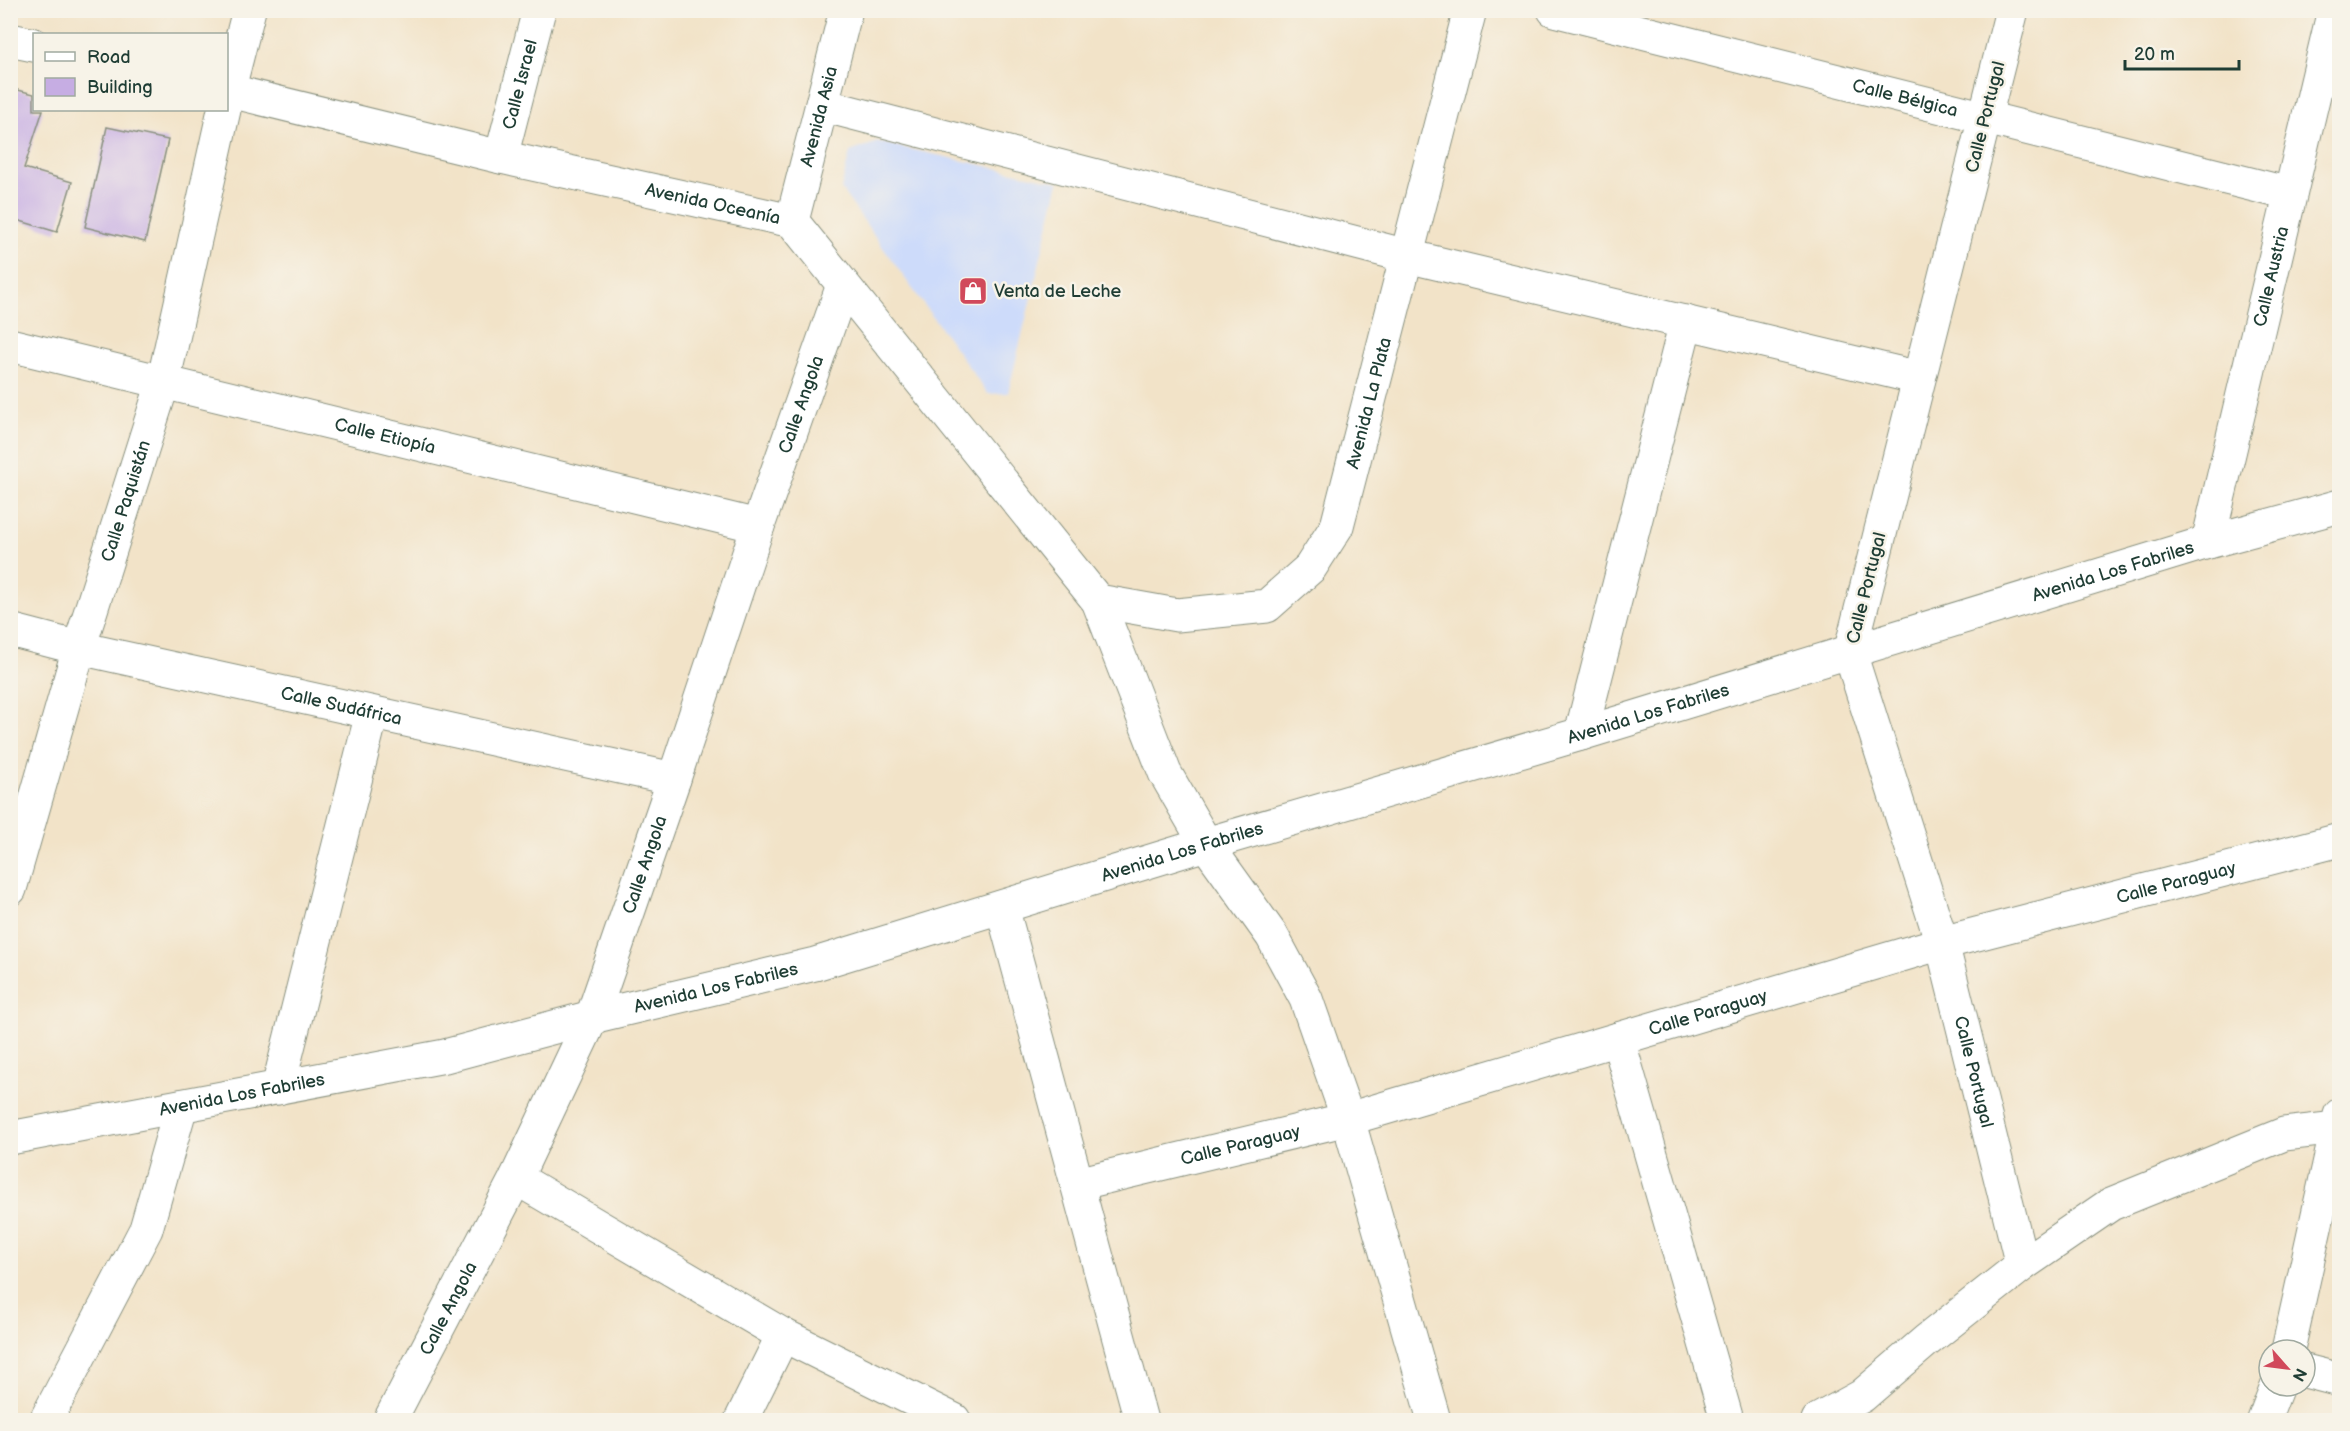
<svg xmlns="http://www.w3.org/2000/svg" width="2350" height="1431" viewBox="0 0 2350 1431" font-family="'Balsamiq Sans',sans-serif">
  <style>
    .built { fill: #cddbfa }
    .building { fill: #c6ade3 }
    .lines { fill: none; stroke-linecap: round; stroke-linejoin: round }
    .street-casing { stroke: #88907e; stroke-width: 35 }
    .street { stroke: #fff; stroke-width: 33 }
    .labels { text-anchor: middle; stroke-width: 5; stroke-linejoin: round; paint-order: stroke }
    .street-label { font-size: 18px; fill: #1f3d34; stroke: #f7f3e8 }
    .poi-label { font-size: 18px; fill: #1f3d34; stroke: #f7f3e8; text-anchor: start }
  </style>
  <rect width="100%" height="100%" fill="#f7f3e8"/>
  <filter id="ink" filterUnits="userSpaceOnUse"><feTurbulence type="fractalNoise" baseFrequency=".0167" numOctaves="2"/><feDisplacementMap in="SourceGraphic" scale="12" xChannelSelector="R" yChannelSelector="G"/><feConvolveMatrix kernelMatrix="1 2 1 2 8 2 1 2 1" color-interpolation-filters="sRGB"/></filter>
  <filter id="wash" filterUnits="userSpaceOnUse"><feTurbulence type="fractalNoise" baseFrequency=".008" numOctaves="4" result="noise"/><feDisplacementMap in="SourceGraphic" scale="24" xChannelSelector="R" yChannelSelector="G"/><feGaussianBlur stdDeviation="1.35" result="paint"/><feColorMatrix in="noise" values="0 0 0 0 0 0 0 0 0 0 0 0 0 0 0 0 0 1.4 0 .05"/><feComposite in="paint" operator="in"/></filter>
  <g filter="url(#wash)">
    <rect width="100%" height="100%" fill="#f2e3c8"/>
    <path class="built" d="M878 142 1059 182 1008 393 988 394 841 189 850 152Z"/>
    <g id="blocks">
      <path class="building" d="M10 88 34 94V110H43L24 168 72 182 57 232 10 218Z
        M107 127 168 140 145 242 85 227Z"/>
    </g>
  </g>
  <g filter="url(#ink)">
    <use href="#blocks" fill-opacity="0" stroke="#88907e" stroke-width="1.5"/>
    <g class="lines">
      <g class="street-casing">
        <g id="street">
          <path id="s1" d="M1554 10 2290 194"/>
          <path id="s2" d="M2012 10 1850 653 1942 943 2022 1265"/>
          <path d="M10 40 34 45"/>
          <path id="s3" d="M226 90 501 157 792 221 1098 601 1165 773 1206 844 1272 936 1306 999 1348 1119 1434 1420"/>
          <path d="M226 100 249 10"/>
          <path d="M822 105 1407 256 1919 378"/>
          <path id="s4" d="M501 157 539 10"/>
          <path id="s5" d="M792 221 846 10"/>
          <path id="s6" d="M10 345 758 526"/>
          <path id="s7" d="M2208 542 2334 10"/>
          <path id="s8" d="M1098 601 1177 615 1267 606 1310 568 1337 526 1470 10"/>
          <path id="s9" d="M10 630 79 648 674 779"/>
          <path d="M1581 734 1686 322"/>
          <path id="s10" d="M10 889 79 648 163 383 224 110"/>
          <path d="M1002 907 1141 1420"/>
          <path d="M1618 1039 1727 1420"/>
          <path d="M278 1088 372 713"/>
          <path id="s11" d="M10 1138 445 1056 592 1017 815 964 1206 844 1581 734 2208 542 2340 506"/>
          <path d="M516 1178 783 1335 954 1420"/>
          <path id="s12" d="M1077 1184 1348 1119 1942 943 2340 840"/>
          <path d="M2288 1350 2340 1115"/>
          <path d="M2305 1371 2340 1380"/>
          <path d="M46 1420 146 1229 181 1106"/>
          <path id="s13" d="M390 1420 516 1178 592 1017 674 779 758 526 843 285"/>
          <path d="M741 1420 783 1335"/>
          <path d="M1818 1420 1862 1396 1926 1341 2022 1265 2111 1204 2284 1134 2337 1128"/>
          <path d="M2264 1420 2277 1386"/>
        </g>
      </g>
      <use href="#street" class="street"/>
    </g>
  </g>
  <defs>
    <g id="shop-square" transform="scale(1.5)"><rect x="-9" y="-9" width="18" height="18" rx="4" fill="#d1495b" stroke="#f7f3e8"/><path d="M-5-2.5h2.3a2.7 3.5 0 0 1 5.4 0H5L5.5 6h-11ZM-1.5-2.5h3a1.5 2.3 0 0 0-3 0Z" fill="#fff"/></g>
  </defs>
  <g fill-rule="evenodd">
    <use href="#shop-square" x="973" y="291"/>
  </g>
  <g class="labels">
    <g class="street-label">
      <text dy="6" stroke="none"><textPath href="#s4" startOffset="75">Calle Israel</textPath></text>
      <text dy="6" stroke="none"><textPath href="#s1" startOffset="362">Calle Bélgica</textPath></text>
      <text dy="6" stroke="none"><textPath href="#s5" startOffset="108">Avenida Asia</textPath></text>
      <text transform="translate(1985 117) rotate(-76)" y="6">Calle Portugal</text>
      <text dy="6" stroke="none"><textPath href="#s3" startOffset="500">Avenida Oceanía</textPath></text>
      <text dy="6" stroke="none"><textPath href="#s7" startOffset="273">Calle Austria</textPath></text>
      <text dy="6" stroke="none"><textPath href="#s8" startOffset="405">Avenida La Plata</textPath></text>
      <text dy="6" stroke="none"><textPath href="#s13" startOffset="1098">Calle Angola</textPath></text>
      <text dy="6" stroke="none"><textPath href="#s6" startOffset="386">Calle Etiopía</textPath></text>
      <text dy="6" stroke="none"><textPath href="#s10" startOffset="405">Calle Paquistán</textPath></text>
      <text dy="6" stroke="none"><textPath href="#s11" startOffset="2180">Avenida Los Fabriles</textPath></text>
      <text transform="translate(1866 588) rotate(-76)" y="6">Calle Portugal</text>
      <text dy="6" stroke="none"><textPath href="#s9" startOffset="340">Calle Sudáfrica</textPath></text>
      <text dy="6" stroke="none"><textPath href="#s11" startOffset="1694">Avenida Los Fabriles</textPath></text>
      <text dy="6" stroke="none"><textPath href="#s11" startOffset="1208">Avenida Los Fabriles</textPath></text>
      <text dy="6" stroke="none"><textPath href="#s13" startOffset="612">Calle Angola</textPath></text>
      <text dy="6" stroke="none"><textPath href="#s12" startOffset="1140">Calle Paraguay</textPath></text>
      <text dy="6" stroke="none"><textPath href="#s11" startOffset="722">Avenida Los Fabriles</textPath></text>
      <text dy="6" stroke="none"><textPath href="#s12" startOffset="654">Calle Paraguay</textPath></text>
      <text dy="6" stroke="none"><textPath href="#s2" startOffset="1100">Calle Portugal</textPath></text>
      <text dy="6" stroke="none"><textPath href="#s11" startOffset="236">Avenida Los Fabriles</textPath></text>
      <text dy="6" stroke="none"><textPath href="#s12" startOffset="168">Calle Paraguay</textPath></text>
      <text dy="6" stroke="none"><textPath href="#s13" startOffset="126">Calle Angola</textPath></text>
    </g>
    <g class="poi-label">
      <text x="994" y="297">Venta de Leche</text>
    </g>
  </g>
  <rect width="2350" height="1431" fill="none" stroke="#f7f3e8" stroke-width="36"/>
  <rect x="33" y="33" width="195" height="78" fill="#f7f3e8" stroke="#a1aaa0" stroke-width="1.5"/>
  <rect x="45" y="52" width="30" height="9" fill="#ffffff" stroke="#a1aaa0" stroke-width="1.5"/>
  <text x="87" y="63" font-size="18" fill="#1f3d34">Road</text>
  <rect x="45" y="78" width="30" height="18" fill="#c6ade3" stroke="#a1aaa0" stroke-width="1.5"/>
  <text x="87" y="93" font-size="18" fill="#1f3d34">Building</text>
  <g transform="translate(2287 1368) rotate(118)"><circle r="28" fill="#f7f3e8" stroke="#a1aaa0" stroke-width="1.5"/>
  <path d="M0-4.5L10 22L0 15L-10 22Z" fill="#d1495b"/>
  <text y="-9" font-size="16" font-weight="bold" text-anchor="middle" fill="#1f3d34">N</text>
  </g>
  <path d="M2125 60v9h114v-9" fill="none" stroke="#1f3d34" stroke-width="3"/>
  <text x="2134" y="60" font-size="18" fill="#1f3d34" stroke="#f7f3e8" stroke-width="4.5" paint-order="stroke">20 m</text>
</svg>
